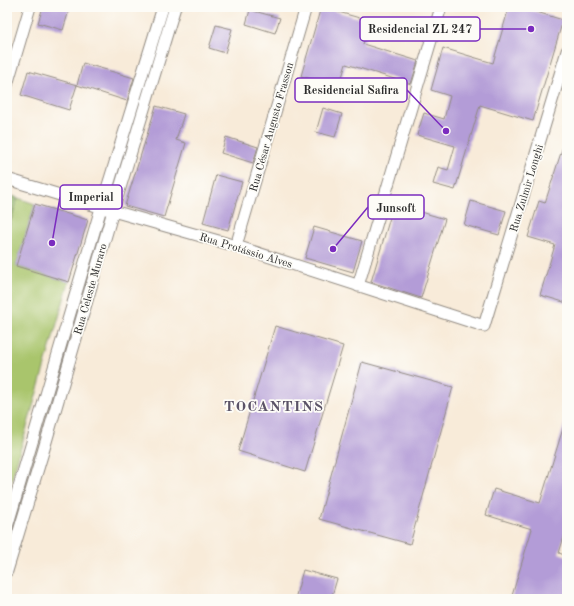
<svg xmlns="http://www.w3.org/2000/svg" width="574" height="606" viewBox="0 0 574 606" font-family="'Old Standard TT',serif">
  <style>
    .green { fill: #a9c56c; stroke: #6a784c }
    .forest { fill: #86aa60; stroke: #586a46 }
    .building { fill: #b39cd7 }
    .lines { fill: none; stroke-linecap: round; stroke-linejoin: round }
    .minor-casing { stroke: #928b82; stroke-width: 13 }
    .minor { stroke: #fff; stroke-width: 11 }
    .labels { text-anchor: middle; stroke-width: 3.5; stroke-linejoin: round; paint-order: stroke }
    .street-label { font-size: 11px; fill: #2b2b2b; stroke: #fdfcf7 }
    .district-label { font-size: 15px; font-weight: bold; letter-spacing: 1px; fill: #5b5367; stroke: #fdfcf7 }
    .leader { fill: none; stroke: #7b2cbf; stroke-width: 1.5 }
    .callout-dot { fill: #7b2cbf; stroke: #fdfcf7; stroke-width: 1.5 }
    .callout { fill: #fdfcf7; stroke: #7b2cbf; stroke-width: 1.5 }
    .callout-label { font-size: 12px; text-anchor: middle; font-weight: bold; fill: #2b2b2b }
  </style>
  <rect width="100%" height="100%" fill="#fdfcf7"/>
  <filter id="ink" filterUnits="userSpaceOnUse"><feTurbulence type="fractalNoise" baseFrequency=".025" numOctaves="2"/><feDisplacementMap in="SourceGraphic" scale="8" xChannelSelector="R" yChannelSelector="G"/><feConvolveMatrix kernelMatrix="1 2 1 2 8 2 1 2 1" color-interpolation-filters="sRGB"/></filter>
  <filter id="wash" filterUnits="userSpaceOnUse"><feTurbulence type="fractalNoise" baseFrequency=".012" numOctaves="4" result="noise"/><feDisplacementMap in="SourceGraphic" scale="16" xChannelSelector="R" yChannelSelector="G"/><feGaussianBlur stdDeviation="0.9" result="paint"/><feColorMatrix in="noise" values="0 0 0 0 0 0 0 0 0 0 0 0 0 0 0 0 0 1.4 0 .05"/><feComposite in="paint" operator="in"/></filter>
  <g filter="url(#wash)">
    <rect width="100%" height="100%" fill="#f8ebd9"/>
    <path class="green" d="M18 198 35 204 16 266 69 282 7 496V233Z"/>
    <path class="forest" d="M7 194 18 198 7 233Z"/>
    <g id="blocks">
      <path class="building" d="M43 7H70L63 30 38 23Z
        M321 7 370 21 363 44 418 61 411 84 346 64 339 87 301 76Z
        M509 7H520L563 20 533 121 480 105 455 190 433 184 438 167 448 170 455 146 417 135 424 113 444 119 450 96 431 90 443 48 493 63Z
        M250 10 280 18 275 33 246 24Z
        M216 25 232 29 225 53 209 48Z
        M83 63 134 78 127 101 77 85Z
        M28 71 77 85 69 110 21 95Z
        M156 106 184 114 176 140 186 143 164 217 125 206Z
        M323 108 342 114 335 137 316 132Z
        M226 137 258 147 253 163 221 153Z
        M565 140H567V303L540 295 555 245 528 237 539 201 545 203Z
        M216 175 242 182 228 230 203 223Z
        M471 201 506 211 499 235 464 225Z
        M35 204 88 220 69 282 16 266Z
        M394 204 445 219 421 298 371 282Z
        M314 227 362 241 353 272 305 258Z
        M275 326 343 346 305 472 238 451Z
        M362 362 453 387 410 544 319 519Z
        M565 422 567 423V527L559 553 567 556V599H511L532 529 486 515 494 489 540 503Z
        M303 570 337 579 331 599H295Z"/>
    </g>
  </g>
  <g filter="url(#ink)">
    <use href="#blocks" fill-opacity="0" stroke="#928b82" stroke-width="1"/>
    <g class="lines">
      <g class="minor-casing">
        <path id="minor" d="M7 85 30 7
          M7 179 113 211 236 246 484 326 567 51
          M236 246 306 7
          M358 286 441 7
          M7 527 101 208 163 7
          M7 571 43 452 113 211 175 7"/>
      </g>
      <use href="#minor" class="minor"/>
    </g>
  </g>
  <g class="labels">
    <g class="street-label">
      <text transform="translate(271 127) rotate(-74)" y="4">Rua César Augusto Frasson</text>
      <text transform="translate(526 188) rotate(-73)" y="4">Rua Zulmir Longhi</text>
      <text transform="translate(246 250) rotate(17)" y="4">Rua Protássio Alves</text>
      <text transform="translate(90 289) rotate(-74)" y="4">Rua Celeste Muraro</text>
    </g>
    <g class="district-label">
      <text x="274" y="411">TOCANTINS</text>
    </g>
  </g>
  <path class="leader" d="M531 29L480 29M446 131L407 90M52 243L60 197M333 249L368 207"/>
  <g class="callout-dot">
    <circle cx="531" cy="29" r="4"/>
    <circle cx="446" cy="131" r="4"/>
    <circle cx="52" cy="243" r="4"/>
    <circle cx="333" cy="249" r="4"/>
  </g>
  <g class="callout">
    <rect x="360" y="17" width="120" height="24" rx="4"/>
    <rect x="295" y="78" width="112" height="24" rx="4"/>
    <rect x="60" y="185" width="62" height="24" rx="4"/>
    <rect x="368" y="195" width="56" height="24" rx="4"/>
  </g>
  <g class="callout-label">
    <text x="420" y="33">Residencial ZL 247</text>
    <text x="351" y="94">Residencial Safira</text>
    <text x="91" y="201">Imperial</text>
    <text x="396" y="212">Junsoft</text>
  </g>
  <rect width="574" height="606" fill="none" stroke="#fdfcf7" stroke-width="24"/>
</svg>
